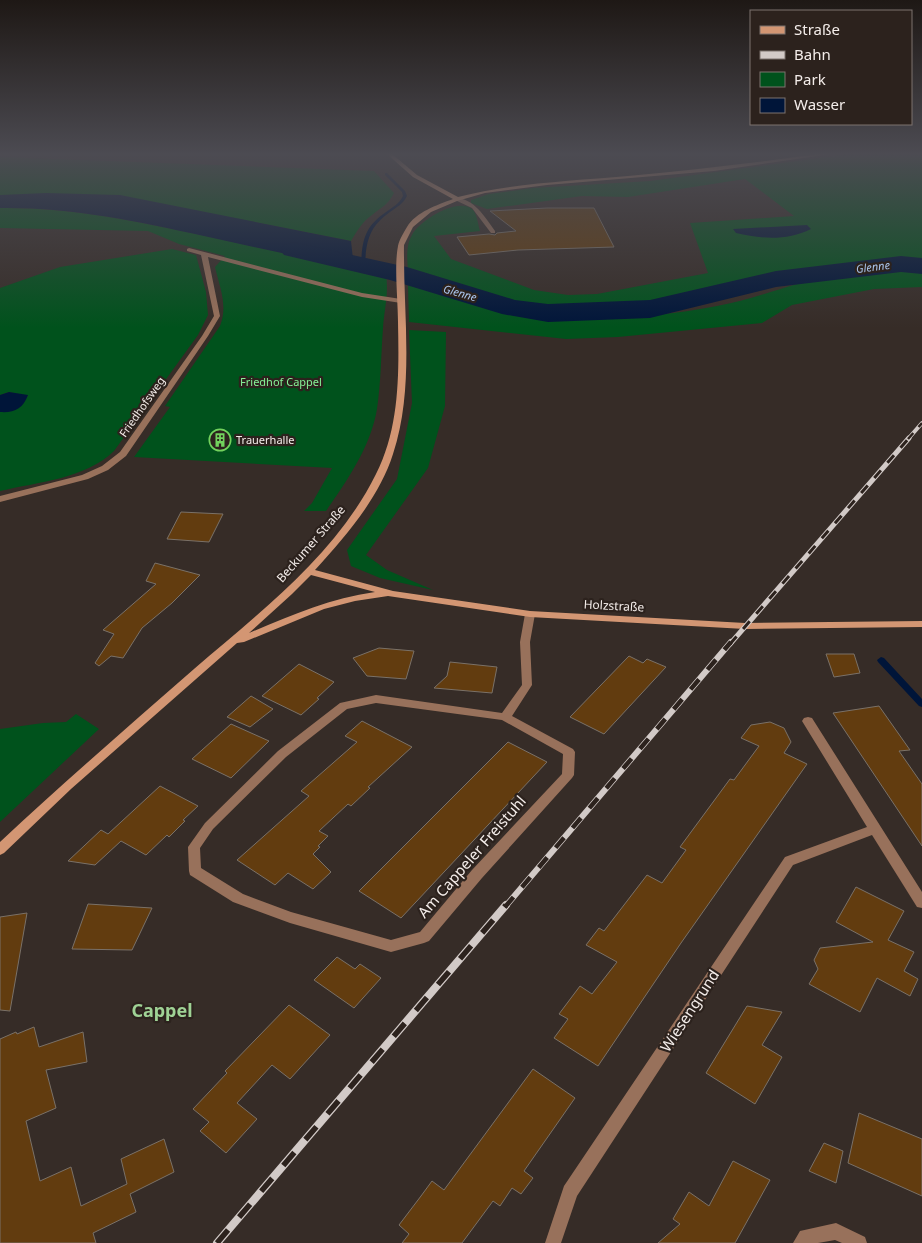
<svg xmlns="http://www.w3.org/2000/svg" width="922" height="1243" viewBox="0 0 922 1243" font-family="'Noto Sans',sans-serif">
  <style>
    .green { fill: #00521c }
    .water { fill: #001539 }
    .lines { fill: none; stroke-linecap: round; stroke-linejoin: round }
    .stream { fill: #001539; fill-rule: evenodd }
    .river { fill: #001539; fill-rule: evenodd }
    .building { fill: #623c0f; stroke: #7a7168 }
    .lane { fill: #98715b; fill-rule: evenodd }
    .street { fill: #98715b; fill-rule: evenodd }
    .secondary { fill: #d39673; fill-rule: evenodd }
    .rail-far3-casing { stroke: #d2cac7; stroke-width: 4 }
    .rail-far2-casing { stroke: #d2cac7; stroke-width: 5 }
    .rail-far1-casing { stroke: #d2cac7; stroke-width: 6 }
    .rail-casing { stroke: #d2cac7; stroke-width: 8 }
    .rail-far3 { stroke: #2c221d; stroke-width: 2.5; stroke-dasharray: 8; stroke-linecap: butt }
    .rail-far2 { stroke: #2c221d; stroke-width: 3; stroke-dasharray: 10; stroke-linecap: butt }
    .rail-far1 { stroke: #2c221d; stroke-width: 4.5; stroke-dasharray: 13; stroke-linecap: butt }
    .rail { stroke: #2c221d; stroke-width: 5.5; stroke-dasharray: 17; stroke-linecap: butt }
    .labels { text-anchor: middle; stroke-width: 4.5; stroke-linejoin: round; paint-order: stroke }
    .far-water-label { font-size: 11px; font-style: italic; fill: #aac5ed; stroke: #2c221d }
    .far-park-label { font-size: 11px; fill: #86f297; stroke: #2c221d }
    .far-street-label { font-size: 11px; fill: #f4edea; stroke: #2c221d }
    .far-poi-label { font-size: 11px; fill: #f4edea; stroke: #2c221d; text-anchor: start }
    .street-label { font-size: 12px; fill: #f4edea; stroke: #2c221d }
    .near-street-label { font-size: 15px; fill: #f4edea; stroke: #2c221d }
    .near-quarter-label { font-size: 18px; font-weight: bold; fill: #9fd295; stroke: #2c221d }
  </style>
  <rect width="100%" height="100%" fill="#362c27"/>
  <path class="green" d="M849 154H922V262C870 260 815 266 764 277 693 291 620 315 547 308 499 303 453 284 408 270 407 259 406 245 412 235 419 221 457 197 472 209 477 213 478 225 480 231L434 236 451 259 534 290 568 295 597 294 708 273 690 223 794 216 745 179 628 197 582 196 487 209 471 203V200L489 194 533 188 650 181Z
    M0 157 374 171 394 193C387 206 383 206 372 215 362 222 357 231 351 241L187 209 119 212 0 207Z
    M0 208C72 207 141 222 211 237 269 250 328 263 386 275 389 293 384 311 383 328 381 355 381 382 377 409 371 446 347 481 326 511H304L312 503 332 468 134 457 170 407 165 406 220 326C228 306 220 288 215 267L225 256 179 244 148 231 0 228Z
    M172 249 196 255 206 292 208 315 198 335 114 451C85 479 38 482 0 491V412H4L28 396 9 392 0 395V288L60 267Z
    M895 269 922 271V287L874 289 792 305 762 323 618 337 566 339 409 322 408 285C442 295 475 306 510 312 578 323 650 319 717 306 756 299 792 283 831 276 851 271 874 271 895 269Z
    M409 330 446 332 445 406 428 468 366 555 387 570 433 590 380 578 351 566 347 550 397 479 412 403Z
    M76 714 99 729 0 822V729L43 723 66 722Z"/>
  <path class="water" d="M46 193 120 195 351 241 354 268C304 258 254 247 204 236 136 221 69 207 0 208V195Z
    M807 225 811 229C787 241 761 239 736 233L733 229Z
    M9 392 28 395C23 409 14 413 0 412V395Z"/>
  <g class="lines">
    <path class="stream" d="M385 173H387L405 191 407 196C403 204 397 207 390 212 369 227 366 241 365 266L363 267 361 266C362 241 364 227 386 212 393 207 399 204 403 196L402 192 385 175Z
      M881 657 884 658 922 699V707L919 706 878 662 877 660Z"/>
    <path class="river" d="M293 242 407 267 515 300 548 304 650 300 776 271 901 256 922 258V274L901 272 776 287 650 318 548 322 502 314 390 280 284 255 280 250 284 245Z"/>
  </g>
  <path class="building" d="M547 208H594L614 247 518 250 469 255 457 237 489 234 495 235 497 233 516 231 490 211Z
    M181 512 223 514 209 542 167 539Z
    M155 563 200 575 172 603 142 628 123 658 111 656 99 666 95 663 114 634 103 630 156 584 146 581Z
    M379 648 414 651 406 679 367 676 353 658Z
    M826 654H854L860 673 834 677Z
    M629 656 643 663 647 659 666 667 604 734 570 717Z
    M450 662 497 667 492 693 434 688 447 676Z
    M299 664 334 682 317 698 319 699 301 715 262 696Z
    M251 696 273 709 250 727 227 717Z
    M879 706 910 750 899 751 922 784V846L833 713Z
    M362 721 412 747 368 787 370 788 351 806 348 804 319 831 328 836 318 846 320 847 313 854 331 872 313 889 288 873 275 885 237 860 309 796 301 791 357 742 345 736Z
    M770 722 784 728 791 742 784 753 807 764 681 943 598 1066 554 1038 568 1019 559 1014 580 986 592 994 617 962 586 945 599 928 604 931 647 875 662 883 686 850 680 847 730 779 734 780 759 746 741 738 751 725Z
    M231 724 269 741 231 778 192 759Z
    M508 742 547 762 401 918 359 891Z
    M160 786 198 806 183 820 185 821 169 837 167 835 146 855 121 841 95 865 68 861 101 830 108 834Z
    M856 887 904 911 888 940 914 952 904 971 918 979 910 996 877 978 860 1012 809 984 818 969 814 960 820 948 873 942 836 922Z
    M88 904 152 908 132 950 72 949Z
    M27 913 10 1011 0 1010V917Z
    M337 957 355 969 360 964 381 978 354 1008 314 980Z
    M289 1005 330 1035 290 1079 272 1065 237 1103 257 1119 226 1153 200 1131 209 1122 193 1109 227 1073 225 1071Z
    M747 1006 782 1012 762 1045 782 1057 755 1104 706 1073Z
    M34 1027 39 1047 83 1032 87 1062 46 1070 56 1108 26 1121 40 1181 71 1167 81 1206 127 1184 121 1159 164 1139 174 1172 130 1194 136 1212 93 1233 96 1243H0V1039L16 1032 17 1034Z
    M533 1069 575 1098 524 1171 533 1178 521 1194 512 1188 500 1206 493 1201 462 1243H402L409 1234 399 1225 421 1196 432 1181 444 1190Z
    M859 1113 922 1139V1196L848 1163Z
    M824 1143 843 1151 836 1183 809 1171Z
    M733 1161 770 1180 735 1243H658L680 1224 673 1219 689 1192 709 1206Z"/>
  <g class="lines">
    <path class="lane" d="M455 198C474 198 485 217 495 231V233H491L472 208 455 200Z"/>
    <path class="street" d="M189 248 362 293 401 299 404 301 401 303 362 297 208 257 220 316 208 336 126 456 108 470 88 479 0 502V496L82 475 102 466 120 452 202 336 214 316 201 255 187 251V249Z
      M530 611 535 614 530 642 532 685 512 716 573 749 575 752 574 775 572 778 482 878 429 941 424 943 391 952 290 923 233 902 190 875 189 871 188 847 205 823 278 751 340 703 376 695 502 713 522 685 520 642 525 614ZM376 703 502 720 563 754 562 774 472 870 420 932 391 940 291 912 243 894 201 868 200 848 213 829 286 757 347 709Z
      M808 717 812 718 922 892V908L917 907 872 835 793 865 577 1196 561 1243H545L564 1186 785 857 867 827 802 721 804 718Z
      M836 1223 865 1237 867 1243H842L835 1240 818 1243H793L800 1231Z"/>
    <path class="secondary" d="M387 154H392L417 175 458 197C514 183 571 181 628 176 691 170 754 163 818 154H831L714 171 547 185 485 193 457 201 431 212 413 227 404 245C403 314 415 387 393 454 379 498 346 536 315 570L393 591 530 611 745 623 922 621V627L745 629 530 617 388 596 355 601 324 609 244 642 237 643 71 789 4 853 0 855V842C63 783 129 726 194 669 261 611 336 555 376 474 400 427 399 372 398 322 398 300 394 266 398 246 399 240 404 232 407 227 416 212 437 205 453 199L413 177ZM311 575 375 592C330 598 290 616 249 633L292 594Z"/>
    <g class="rail-far3-casing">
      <path id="rail-far3" d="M908 439 922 423"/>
    </g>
    <g class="rail-far2-casing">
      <path id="rail-far2" d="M730 644 909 438"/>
    </g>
    <g class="rail-far1-casing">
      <path id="rail-far1" d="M505 907 731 642"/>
    </g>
    <g class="rail-casing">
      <path id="rail" d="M217 1243 506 905"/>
    </g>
    <use href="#rail-far3" class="rail-far3"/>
    <use href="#rail-far2" class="rail-far2"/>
    <use href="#rail-far1" class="rail-far1"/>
    <use href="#rail" class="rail"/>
  </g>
  <linearGradient id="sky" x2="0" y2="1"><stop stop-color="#1e1815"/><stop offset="0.47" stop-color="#4c4b52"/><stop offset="1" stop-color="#4c4b52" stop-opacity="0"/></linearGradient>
  <rect width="922" height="328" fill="url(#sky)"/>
  <defs>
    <g id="building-ring" transform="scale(1.125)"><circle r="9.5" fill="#2c221d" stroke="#72d25d" stroke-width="1.5"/><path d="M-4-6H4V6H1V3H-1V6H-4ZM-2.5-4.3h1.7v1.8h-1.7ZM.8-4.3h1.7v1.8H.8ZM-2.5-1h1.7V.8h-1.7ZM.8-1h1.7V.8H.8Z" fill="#72d25d"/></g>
  </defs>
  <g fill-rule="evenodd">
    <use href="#building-ring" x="220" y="440"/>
  </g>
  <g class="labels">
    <g class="far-water-label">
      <text transform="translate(873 267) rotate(-7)" y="4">Glenne</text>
      <text transform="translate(460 293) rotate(16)" y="4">Glenne</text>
    </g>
    <g class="far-park-label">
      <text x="281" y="386">Friedhof Cappel</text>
    </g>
    <g class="far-street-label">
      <text transform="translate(142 407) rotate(-55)" y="4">Friedhofsweg</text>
    </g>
    <g class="far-poi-label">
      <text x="236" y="444">Trauerhalle</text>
    </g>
    <g class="street-label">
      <text transform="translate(311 544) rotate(-49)" y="4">Beckumer Straße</text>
      <text transform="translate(614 606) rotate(3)" y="4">Holzstraße</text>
    </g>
    <g class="near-street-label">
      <text transform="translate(472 857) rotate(-49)" y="5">Am Cappeler Freistuhl</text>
      <text transform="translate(690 1011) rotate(-57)" y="5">Wiesengrund</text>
    </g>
    <g class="near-quarter-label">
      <text x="162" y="1017">Cappel</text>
    </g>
  </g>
  <rect x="750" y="10" width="162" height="115" fill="#2c221d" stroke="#7c736f"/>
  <rect x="760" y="26" width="25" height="8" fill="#d39673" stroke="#7c736f"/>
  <text x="794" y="35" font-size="15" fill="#f4edea">Straße</text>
  <rect x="760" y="51" width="25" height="8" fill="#d2cac7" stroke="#7c736f"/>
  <text x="794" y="60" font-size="15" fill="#f4edea">Bahn</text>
  <rect x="760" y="72" width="25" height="15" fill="#00521c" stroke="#7c736f"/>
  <text x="794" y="85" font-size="15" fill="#f4edea">Park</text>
  <rect x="760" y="98" width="25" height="15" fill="#001539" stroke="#7c736f"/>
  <text x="794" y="110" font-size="15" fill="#f4edea">Wasser</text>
</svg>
